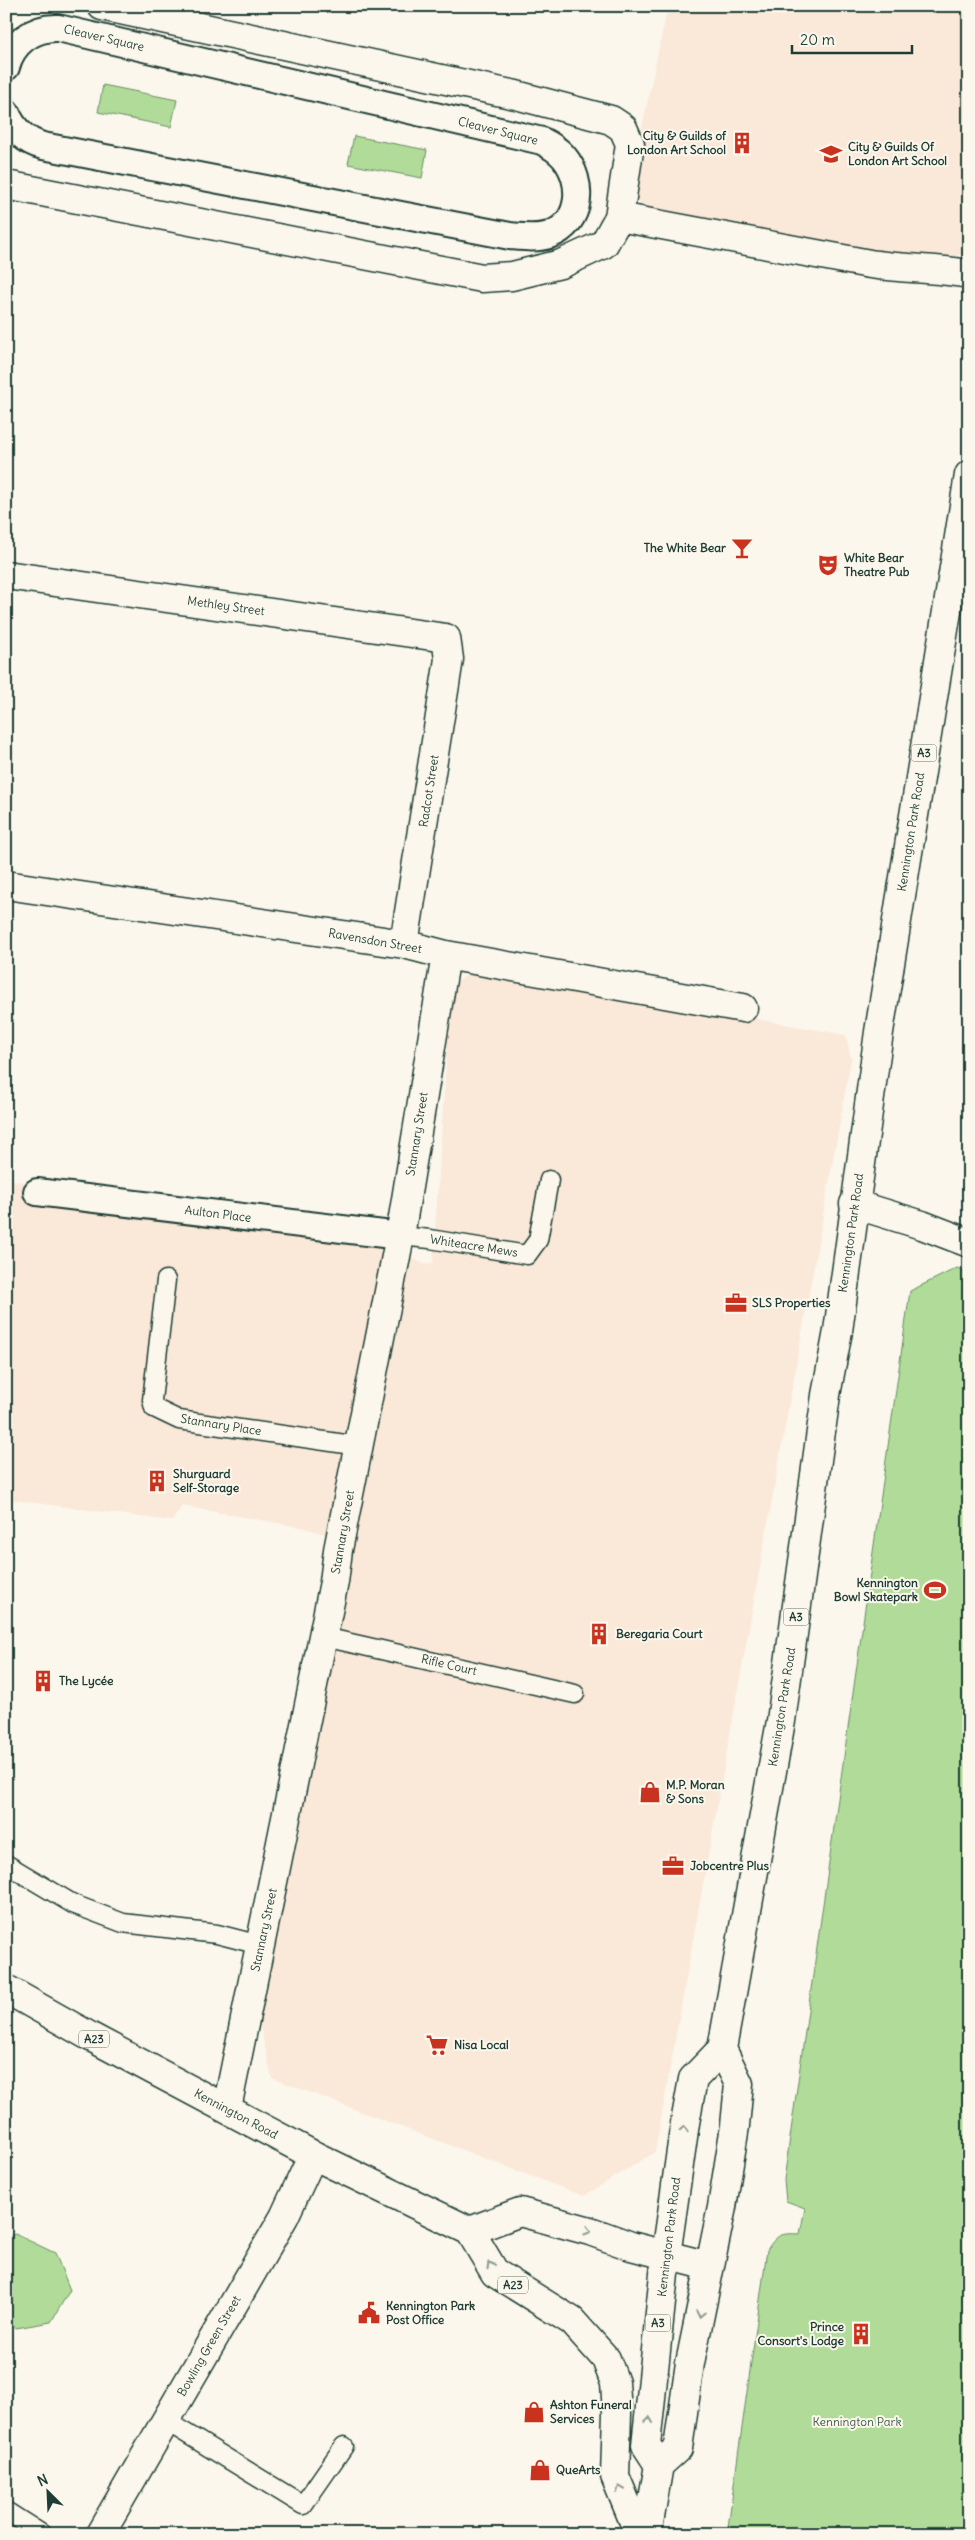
<svg xmlns="http://www.w3.org/2000/svg" width="975" height="2540" viewBox="0 0 975 2540" font-family="Delius,sans-serif">
  <style>
    .built { fill: #fae8d8 }
    .green { fill: #b1db98; stroke: #688c66 }
    .lines { fill: none; stroke-linecap: round; stroke-linejoin: round }
    .service-casing { stroke: #1f3d34; stroke-width: 21 }
    .pedestrian-casing { stroke: #1f3d34; stroke-width: 30 }
    .minor-casing { stroke: #1f3d34; stroke-width: 31 }
    .trunk-casing { stroke: #1f3d34; stroke-width: 31 }
    .service { stroke: #fbf7ec; stroke-width: 18 }
    .pedestrian { stroke: #fbf7ec; stroke-width: 26 }
    .minor { stroke: #fbf7ec; stroke-width: 28 }
    .trunk { stroke: #fbf7ec; stroke-width: 28 }
    .oneway { stroke: #8d9a90 }
    .labels { text-anchor: middle; stroke-width: 4; stroke-linejoin: round; paint-order: stroke }
    .shield { fill: #fbf7ec; stroke: #61756b; stroke-width: 1 }
    .shield-label { font-size: 11px; font-weight: bold; fill: #1f3d34 }
    .street-label { font-size: 12px; fill: #1f3d34; stroke: #fbf7ec }
    .poi-label { font-size: 12px; font-weight: bold; fill: #1f3d34; stroke: #fbf7ec; text-anchor: start }
    .park-label { font-size: 12px; fill: #3c5d48; stroke: #fbf7ec }
  </style>
  <rect width="100%" height="100%" fill="#fbf7ec"/>
  <filter id="ink" filterUnits="userSpaceOnUse"><feTurbulence type="fractalNoise" baseFrequency=".02" numOctaves="2"/><feDisplacementMap in="SourceGraphic" scale="10" xChannelSelector="R" yChannelSelector="G"/><feConvolveMatrix kernelMatrix="1 2 1 2 8 2 1 2 1" color-interpolation-filters="sRGB"/></filter>
  <g filter="url(#ink)">
    <path class="built" d="M668 6H969V250L945 261 728 229 642 207 629 189Z
      M475 969 846 1035 851 1059 655 2152 584 2196 272 2078 260 2025 289 1858 350 1541 301 1527 182 1506 172 1521 6 1499V1179L378 1241 424 1264 433 1263 451 987Z"/>
    <path class="green" d="M103 85 177 100 171 127 98 112Z
      M354 136 427 150 422 178 348 164Z
      M957 1268 969 1273V2534H727L767 2250C777 2234 781 2233 800 2234L805 2208 786 2201 784 2180 910 1291Z
      M15 2234 55 2253 70 2290 51 2322 16 2328 6 2323V2237Z"/>
    <g class="lines">
      <g class="service-casing">
        <path id="service" d="M400 1236 430 1239 527 1255 538 1240 549 1180
          M166 1280 152 1400 154 1408 179 1420 359 1446
          M324 1637 575 1694
          M6 1864 73 1904 123 1923 217 1934 260 1945
          M166 2421 303 2505 344 2446
          M6 2511 42 2534"/>
      </g>
      <g class="pedestrian-casing">
        <path id="pedestrian" d="M6 67C12 43 33 27 58 28L542 141C550 145 558 150 564 157 584 181 583 223 549 235 537 239 522 237 510 236L43 146C24 141 13 129 6 112
          M37 1192 400 1236"/>
      </g>
      <g class="minor-casing">
        <path id="minor" d="M6 185 482 278 512 276 561 264 604 244 619 217 630 144 623 128 611 120 516 95 102 6
          M619 217 870 264C903 269 936 268 969 274
          M6 575 446 638 449 659 404 944
          M6 885 404 944 446 955 743 1008
          M854 1204 922 1225 969 1243
          M227 2108 334 1582 338 1550 400 1236 446 955
          M100 2534 284 2217 313 2155"/>
      </g>
      <g class="trunk-casing">
        <path id="trunk" d="M6 1989 91 2037 313 2155 470 2231 495 2273 572 2321 606 2359 615 2383 617 2413 615 2476 639 2534
          M470 2231 520 2212 590 2231 631 2246 709 2266
          M659 2465 646 2445 666 2255 685 2123 693 2079 722 2049 781 1721 826 1395 838 1331 879 1032 969 475
          M647 2534 659 2465 678 2448 690 2363 722 2207 735 2126 739 2084 722 2049"/>
      </g>
      <use href="#service" class="service"/>
      <use href="#pedestrian" class="pedestrian"/>
      <use href="#minor" class="minor"/>
      <use href="#trunk" class="trunk"/>
    </g>
    <defs><path id="oneway-chevron" d="M-2-3.5L2.5 0L-2 3.5" fill="none" stroke-width="1.6" stroke-linecap="round" stroke-linejoin="round" transform="scale(1.25)"/></defs>
    <g class="oneway">
      <use href="#oneway-chevron" transform="translate(684 2129) rotate(-81)"/>
      <use href="#oneway-chevron" transform="translate(588 2231) rotate(17)"/>
      <use href="#oneway-chevron" transform="translate(490 2265) rotate(-120)"/>
      <use href="#oneway-chevron" transform="translate(700 2314) rotate(102)"/>
      <use href="#oneway-chevron" transform="translate(649 2420) rotate(-84)"/>
      <use href="#oneway-chevron" transform="translate(620 2489) rotate(-112)"/>
    </g>
  </g>
  <defs>
    <g id="building-bare" transform="scale(1.725)"><path d="M-4-6H4V6H1V3H-1V6H-4ZM-2.5-4.3h1.7v1.8h-1.7ZM.8-4.3h1.7v1.8H.8ZM-2.5-1h1.7V.8h-1.7ZM.8-1h1.7V.8H.8Z" fill="#c8321e" stroke="#fbf7ec" stroke-width="2.5" paint-order="stroke"/></g>
    <g id="university-bare" transform="scale(1.725)"><path d="M0-5L7-2L0 1L-7-2ZM-4 1L0 2.5L4 1V4Q0 6-4 4Z" fill="#c8321e" stroke="#fbf7ec" stroke-width="2.5" paint-order="stroke"/></g>
    <g id="bar-bare" transform="scale(1.725)"><path d="M-6-5H6L.8 .8V4.5H3.5V6h-7V4.5H-.8V.8Z" fill="#c8321e" stroke="#fbf7ec" stroke-width="2.5" paint-order="stroke"/></g>
    <g id="theatre-bare" transform="scale(1.725)"><path d="M-5-5.5Q0-4 5-5.5V0Q5 5 0 6Q-5 5-5 0ZM-3.3-2.5H-1v1.5H-3.3ZM1-2.5H3.3v1.5H1ZM-2.8 1Q0 5.5 2.8 1Z" fill="#c8321e" stroke="#fbf7ec" stroke-width="2.5" paint-order="stroke"/></g>
    <g id="office-bare" transform="scale(1.725)"><path d="M-6-3h4V-5.5h4V-3h4V5H-6ZM-1-4.5V-3h2v-1.5ZM-6 0V1H6V0Z" fill="#c8321e" stroke="#fbf7ec" stroke-width="2.5" paint-order="stroke"/></g>
    <g id="stadium-bare" transform="scale(1.725)"><path d="M0-5a6.5 5 0 1 0 0 10a6.5 5 0 1 0 0-10ZM-3.5-1.8h7v3.6h-7Z" fill="#c8321e" stroke="#fbf7ec" stroke-width="2.5" paint-order="stroke"/></g>
    <g id="shop-bare" transform="scale(1.725)"><path d="M-5-2.5h2.3a2.7 3.5 0 0 1 5.4 0H5L5.5 6h-11ZM-1.5-2.5h3a1.5 2.3 0 0 0-3 0Z" fill="#c8321e" stroke="#fbf7ec" stroke-width="2.5" paint-order="stroke"/></g>
    <g id="supermarket-bare" transform="scale(1.725)"><path d="M-6-5.5h2.5l.6 2H6L4.5 2H-2.5L-4.4-4H-6ZM-1.5 3.2a1.3 1.3 0 1 0 .1 0ZM3 3.2a1.3 1.3 0 1 0 .1 0Z" fill="#c8321e" stroke="#fbf7ec" stroke-width="2.5" paint-order="stroke"/></g>
    <g id="civic-bare" transform="scale(1.725)"><path d="M-.6-6.5H3V-4.5H.6V-3L4-1V1h2V6H-6V1h2V-1L-.6-3ZM-1.2 2.5V6h2.4V2.5Z" fill="#c8321e" stroke="#fbf7ec" stroke-width="2.5" paint-order="stroke"/></g>
  </defs>
  <g fill-rule="evenodd">
    <use href="#building-bare" x="742" y="143"/>
    <use href="#university-bare" x="831" y="154"/>
    <use href="#bar-bare" x="742" y="548"/>
    <use href="#theatre-bare" x="828" y="565"/>
    <use href="#office-bare" x="736" y="1303"/>
    <use href="#building-bare" x="157" y="1481"/>
    <use href="#stadium-bare" x="935" y="1590"/>
    <use href="#building-bare" x="599" y="1634"/>
    <use href="#building-bare" x="43" y="1681"/>
    <use href="#shop-bare" x="650" y="1792"/>
    <use href="#office-bare" x="673" y="1866"/>
    <use href="#supermarket-bare" x="437" y="2045"/>
    <use href="#civic-bare" x="369" y="2313"/>
    <use href="#building-bare" x="861" y="2334"/>
    <use href="#shop-bare" x="534" y="2412"/>
    <use href="#shop-bare" x="540" y="2470"/>
  </g>
  <g class="labels">
    <g class="shield">
      <rect x="911.5" y="744.5" width="25" height="17" rx="4"/>
      <rect x="783.5" y="1608.5" width="25" height="17" rx="4"/>
      <rect x="79" y="2030.5" width="30" height="17" rx="4"/>
      <rect x="498" y="2276.5" width="30" height="17" rx="4"/>
      <rect x="645.5" y="2314.5" width="25" height="17" rx="4"/>
    </g>
    <g class="shield-label">
      <text x="924" y="757">A3</text>
      <text x="796" y="1621">A3</text>
      <text x="94" y="2043">A23</text>
      <text x="513" y="2289">A23</text>
      <text x="658" y="2327">A3</text>
    </g>
    <g class="street-label">
      <text transform="translate(104 38) rotate(13)" y="4">Cleaver Square</text>
      <text transform="translate(498 131) rotate(14)" y="4">Cleaver Square</text>
      <text transform="translate(226 606) rotate(8)" y="4">Methley Street</text>
      <text transform="translate(429 791) rotate(-81)" y="4">Radcot Street</text>
      <text transform="translate(911 832) rotate(-81)" y="4">Kennington Park Road</text>
      <text transform="translate(375 941) rotate(10)" y="4">Ravensdon Street</text>
      <text transform="translate(417 1134) rotate(-81)" y="4">Stannary Street</text>
      <text transform="translate(218 1214) rotate(7)" y="4">Aulton Place</text>
      <text transform="translate(851 1233) rotate(-82)" y="4">Kennington Park Road</text>
      <text transform="translate(474 1246) rotate(9)" y="4">Whiteacre Mews</text>
      <text transform="translate(221 1425) rotate(9)" y="4">Stannary Place</text>
      <text transform="translate(343 1532) rotate(-80)" y="4">Stannary Street</text>
      <text transform="translate(449 1665) rotate(13)" y="4">Rifle Court</text>
      <text transform="translate(782 1707) rotate(-81)" y="4">Kennington Park Road</text>
      <text transform="translate(264 1930) rotate(-78)" y="4">Stannary Street</text>
      <text transform="translate(236 2114) rotate(28)" y="4">Kennington Road</text>
      <text transform="translate(669 2237) rotate(-83)" y="4">Kennington Park Road</text>
      <text transform="translate(209 2346) rotate(-60)" y="4">Bowling Green Street</text>
    </g>
    <g class="poi-label">
      <text x="726" y="140" text-anchor="end">City &amp; Guilds of<tspan x="726" dy="14">London Art School</tspan></text>
      <text x="848" y="151">City &amp; Guilds Of<tspan x="848" dy="14">London Art School</tspan></text>
      <text x="726" y="552" text-anchor="end">The White Bear</text>
      <text x="844" y="562">White Bear<tspan x="844" dy="14">Theatre Pub</tspan></text>
      <text x="752" y="1307">SLS Properties</text>
      <text x="173" y="1478">Shurguard<tspan x="173" dy="14">Self-Storage</tspan></text>
      <text x="918" y="1587" text-anchor="end">Kennington<tspan x="918" dy="14">Bowl Skatepark</tspan></text>
      <text x="616" y="1638">Beregaria Court</text>
      <text x="59" y="1685">The Lycée</text>
      <text x="666" y="1789">M.P. Moran<tspan x="666" dy="14">&amp; Sons</tspan></text>
      <text x="690" y="1870">Jobcentre Plus</text>
      <text x="454" y="2049">Nisa Local</text>
      <text x="386" y="2310">Kennington Park<tspan x="386" dy="14">Post Office</tspan></text>
      <text x="844" y="2331" text-anchor="end">Prince<tspan x="844" dy="14">Consort's Lodge</tspan></text>
      <text x="550" y="2409">Ashton Funeral<tspan x="550" dy="14">Services</tspan></text>
      <text x="556" y="2474">QueArts</text>
    </g>
    <g class="park-label">
      <text x="857" y="2426">Kennington Park</text>
    </g>
  </g>
  <rect width="975" height="2540" fill="none" stroke="#fbf7ec" stroke-width="25"/>
  <rect x="12" y="12" width="950" height="2515" fill="none" stroke="#1f3d34" stroke-width="2" filter="url(#ink)"/>
  <g transform="translate(48 2492) rotate(336)" stroke="#fbf7ec" stroke-width="4" paint-order="stroke">
  <path d="M0-4L9 19L0 12L-9 19Z" fill="#1f3d34"/>
  <text y="-8" font-size="14" font-weight="bold" text-anchor="middle" fill="#1f3d34">N</text>
  </g>
  <path d="M792 45v8h120v-8" fill="none" stroke="#1f3d34" stroke-width="2.5"/>
  <text x="800" y="45" font-size="15" fill="#1f3d34" stroke="#fbf7ec" stroke-width="4" paint-order="stroke">20 m</text>
</svg>
